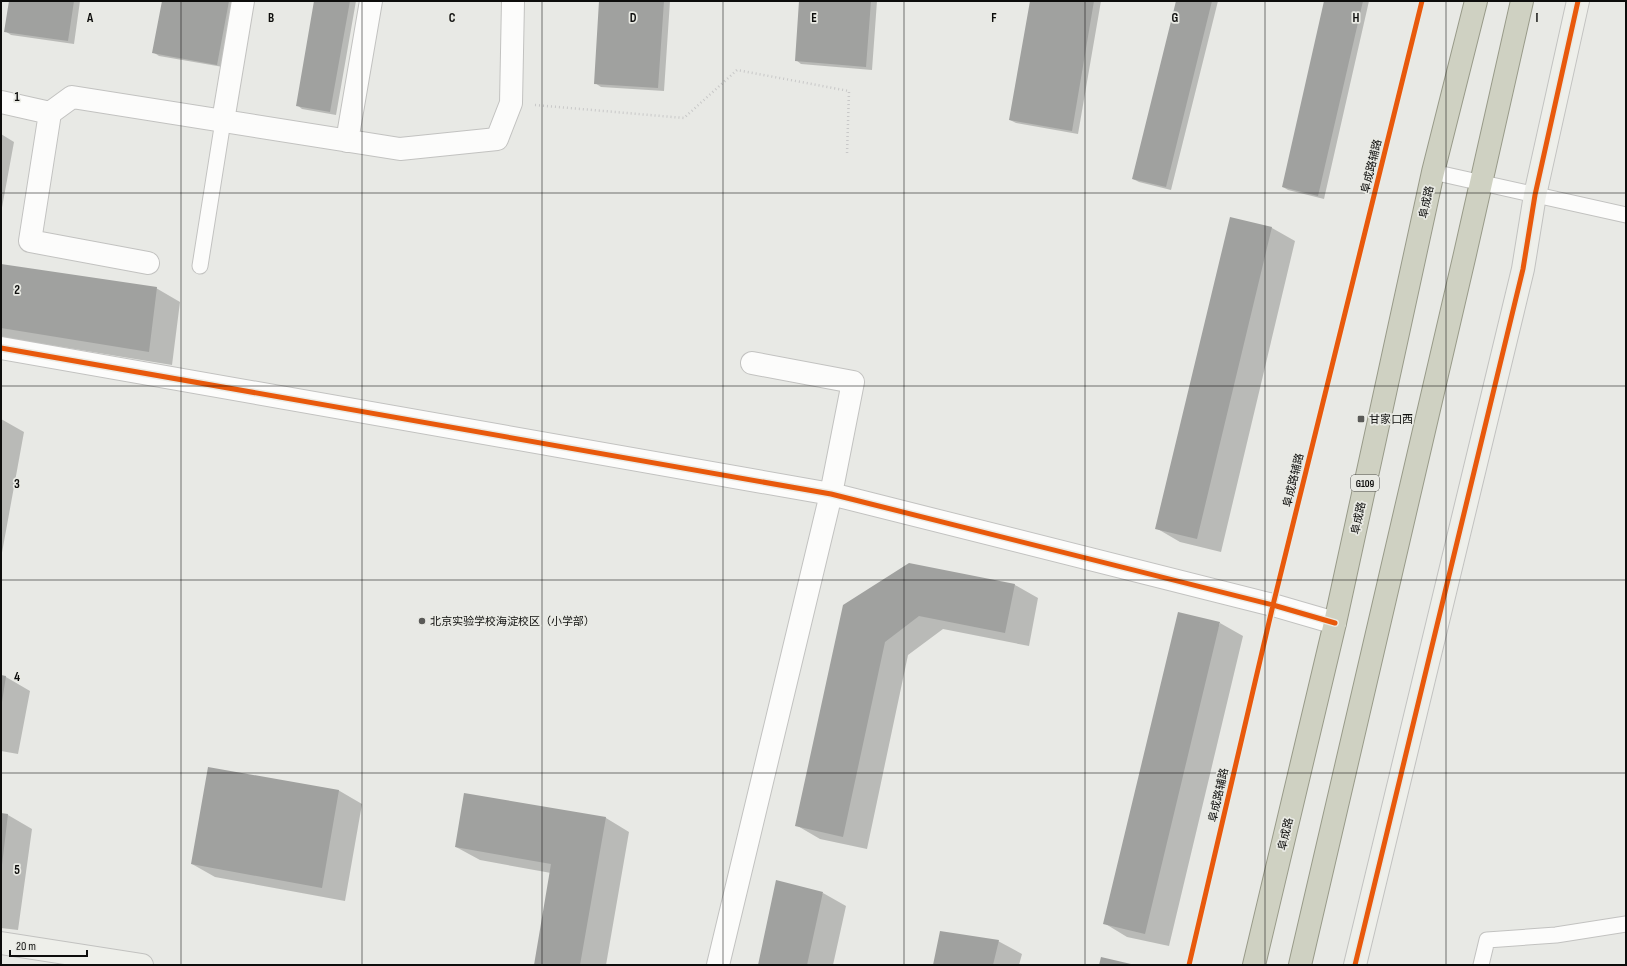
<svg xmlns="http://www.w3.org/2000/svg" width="1627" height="966" viewBox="0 0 1627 966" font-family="'Sofia Sans Condensed','Noto Sans SC',sans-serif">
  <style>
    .shadow { fill: #0003 }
    .building { fill: #a0a19f }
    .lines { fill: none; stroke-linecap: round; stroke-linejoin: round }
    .lane-casing { stroke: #c2c2c0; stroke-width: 17 }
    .street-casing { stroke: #c2c2c0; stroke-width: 24 }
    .secondary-casing { stroke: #c2c2c0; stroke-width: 24 }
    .highway-casing { stroke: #989a89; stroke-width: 24 }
    .path { stroke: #c8c8c8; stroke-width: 2.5; stroke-dasharray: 1 3; stroke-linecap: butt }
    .lane { stroke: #fcfcfb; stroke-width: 15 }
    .street { stroke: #fcfcfb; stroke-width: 22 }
    .secondary { stroke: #eeefea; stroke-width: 22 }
    .highway { stroke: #cfd1c2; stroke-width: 22 }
    .cycleway-casing { stroke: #e9eae4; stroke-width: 8 }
    .cycleway { stroke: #e8590c; stroke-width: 5 }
    .grid { fill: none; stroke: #0d0d0c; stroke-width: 1; stroke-opacity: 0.55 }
    .poi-dot { fill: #5a5a58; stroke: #e9eae4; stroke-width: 1.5 }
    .labels { text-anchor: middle; stroke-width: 3.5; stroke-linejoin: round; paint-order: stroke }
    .shield { fill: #e9eae4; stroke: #4f4f4d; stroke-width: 1 }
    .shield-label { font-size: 10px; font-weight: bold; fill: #0d0d0c }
    .street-label { font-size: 11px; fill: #0d0d0c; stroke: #e9eae4 }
    .poi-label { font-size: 11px; fill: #0d0d0c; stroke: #e9eae4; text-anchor: start }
    .grid-label { font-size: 13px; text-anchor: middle; font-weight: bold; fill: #0d0d0c; stroke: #e9eae4; stroke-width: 3.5; stroke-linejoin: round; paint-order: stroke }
  </style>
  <rect width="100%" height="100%" fill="#e8e9e5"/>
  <path class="shadow" d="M10 1H80L74 44 11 35 5 31Z
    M163 1H235L223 67 159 56 153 52Z
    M315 1H356L336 115 302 109 297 105Z
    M600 1H670L664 91 601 87 595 83Z
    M800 1H877L872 70 801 64 796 60Z
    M1031 1H1101L1078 134 1016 123 1010 120Z
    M1177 1H1218L1171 190 1139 182 1133 179Z
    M1325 1H1369L1324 199 1288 190 1283 187Z
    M1 134 14 142 1 213Z
    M1231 218 1272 228 1295 241 1221 552 1180 542 1156 528Z
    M1 265 156 288 180 302 172 365 1 337Z
    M1 419 24 432 1 558Z
    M909 564 1015 585 1038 598 1029 646 943 629 908 655 867 849 820 839 796 825Z
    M1220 623 1243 636 1169 946 1127 937 1104 923Z
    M1 676 6 677 30 691 18 754 1 751Z
    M338 790 362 804 345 901 215 877 192 864Z
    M465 794 606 818 629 832 606 965H535L551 873 480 860 456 847Z
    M1 814 8 815 32 829 18 930 1 928Z
    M823 893 846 906 833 965H759Z
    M998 941 1022 954 1019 965H934Z"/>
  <path class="building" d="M9 1H74L68 41 4 32Z
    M162 1H229L217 65 152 53Z
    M314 1H350L330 112 296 106Z
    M599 1H664L658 88 594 84Z
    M799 1H871L866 67 795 61Z
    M1030 1H1094L1072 131 1009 120Z
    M1176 1H1212L1166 187 1132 179Z
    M1324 1H1363L1318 196 1282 187Z
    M1230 217 1272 227 1197 539 1155 529Z
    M1 264 157 287 149 352 1 328Z
    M909 563 1015 584 1005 633 919 616 885 642 843 837 795 826 843 605Z
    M1178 612 1220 622 1145 934 1103 924Z
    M1 675 6 676 2 702 1 701Z
    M208 767 339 790 322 888 191 864Z
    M464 793 606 817 580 965H534L551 864 455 847Z
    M1 813 8 814 2 865H1Z
    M776 880 823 892 807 965H758Z
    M940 931 999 940 993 965H933Z
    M1101 957 1131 964V965H1099Z"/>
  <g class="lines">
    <g class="lane-casing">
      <path id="lane" d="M1433 172 1626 215
        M200 266 223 121
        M1481 965 1487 940 1556 935 1626 924"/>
    </g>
    <g class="street-casing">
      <path id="street" d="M1 102 50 113 72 97 400 149 497 139 511 103 513 1
        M50 113 30 241 148 263
        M223 121 243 1
        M347 141 371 1
        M1 348 831 494 1273 605 1335 623
        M718 965 831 494 853 382 752 363"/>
    </g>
    <g class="secondary-casing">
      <path id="secondary" d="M1 943 142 965
        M1355 965 1523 269 1535 195 1578 1"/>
    </g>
    <g class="highway-casing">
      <path id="highway" d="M1254 965 1335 623 1433 172 1476 1
        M1300 965 1465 254 1522 1"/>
    </g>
    <path class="path" d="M535 105 684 118 737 70 849 91 847 154"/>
    <use href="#lane" class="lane"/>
    <use href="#street" class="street"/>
    <use href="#secondary" class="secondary"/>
    <use href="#highway" class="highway"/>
    <g class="cycleway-casing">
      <path id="cycleway" d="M1 348 831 494 1273 605 1335 623
        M1189 965 1273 605 1422 1
        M1355 965 1523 269 1535 195 1578 1"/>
    </g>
    <use href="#cycleway" class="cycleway"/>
  </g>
  <path class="grid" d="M181 1V965M362 1V965M542 1V965M723 1V965M904 1V965M1085 1V965M1265 1V965M1446 1V965M1 193H1626M1 386H1626M1 580H1626M1 773H1626"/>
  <g class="poi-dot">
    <rect x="1357" y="415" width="8" height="8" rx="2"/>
    <circle cx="422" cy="621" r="4"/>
  </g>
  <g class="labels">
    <rect class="shield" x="1351" y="475" width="28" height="16" rx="3"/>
    <g class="shield-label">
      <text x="1365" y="487">G109</text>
    </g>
    <g class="street-label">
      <text transform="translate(1371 166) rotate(-76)" y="4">阜成路辅路</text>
      <text transform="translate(1426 202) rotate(-78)" y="4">阜成路</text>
      <text transform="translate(1293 480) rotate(-76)" y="4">阜成路辅路</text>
      <text transform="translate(1358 518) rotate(-78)" y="4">阜成路</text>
      <text transform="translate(1218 795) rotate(-77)" y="4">阜成路辅路</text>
      <text transform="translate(1285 834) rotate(-77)" y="4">阜成路</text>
    </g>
    <g class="poi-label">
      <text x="1369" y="423">甘家口西</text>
      <text x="430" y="625">北京实验学校海淀校区（小学部）</text>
    </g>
  </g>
  <g class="grid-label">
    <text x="90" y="22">A</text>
    <text x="271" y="22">B</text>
    <text x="452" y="22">C</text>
    <text x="633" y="22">D</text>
    <text x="814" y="22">E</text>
    <text x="994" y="22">F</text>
    <text x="1175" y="22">G</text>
    <text x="1356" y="22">H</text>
    <text x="1537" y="22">I</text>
    <text x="17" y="101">1</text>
    <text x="17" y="294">2</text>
    <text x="17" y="488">3</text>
    <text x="17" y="681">4</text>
    <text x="17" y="874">5</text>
  </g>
  <rect width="1627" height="966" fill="none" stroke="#0d0d0c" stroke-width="4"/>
  <path d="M10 950v6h77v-6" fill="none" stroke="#0d0d0c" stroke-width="2"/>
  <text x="16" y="950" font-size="12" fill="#0d0d0c" stroke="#e9eae4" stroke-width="3" paint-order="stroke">20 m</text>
</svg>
